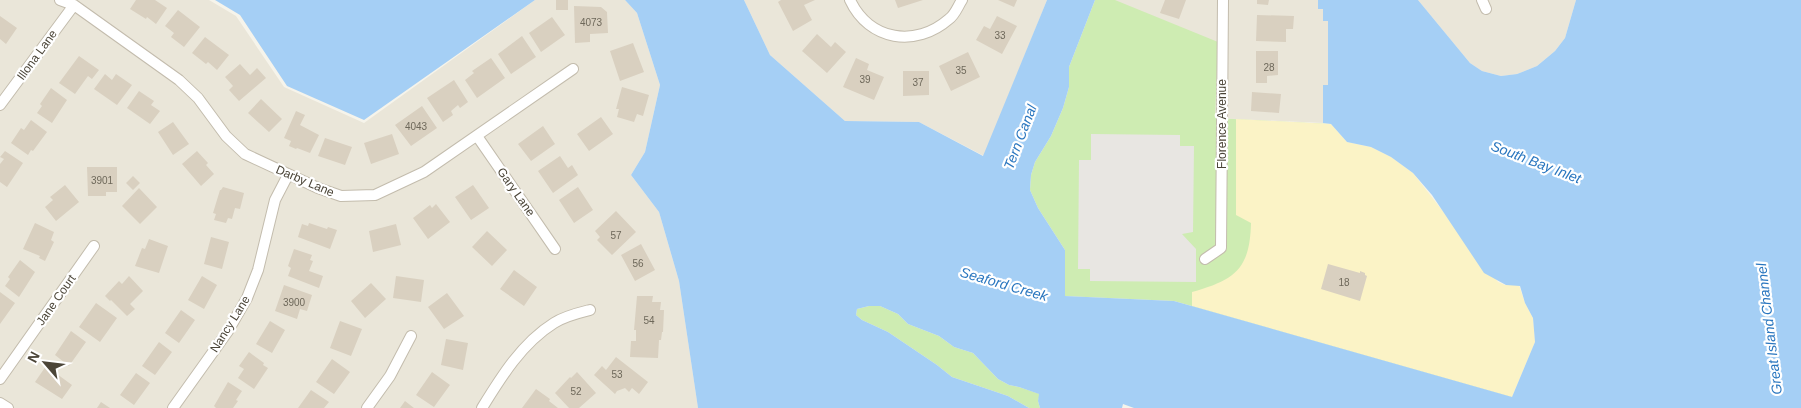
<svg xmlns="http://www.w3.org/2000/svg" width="1801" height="408" viewBox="0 0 1801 408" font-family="Arial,sans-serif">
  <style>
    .residential { fill: #eae6d9 }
    .green { fill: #ceecb2 }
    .sand { fill: #fbf3c6 }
    .parking { fill: #e8e6e2 }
    .water { fill: #a5cff5 }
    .building { fill: #d9d0c0 }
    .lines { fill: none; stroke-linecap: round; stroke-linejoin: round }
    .minor-casing { stroke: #c3bcad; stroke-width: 12 }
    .minor { stroke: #fff; stroke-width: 10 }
    .labels { text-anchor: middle; stroke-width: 4.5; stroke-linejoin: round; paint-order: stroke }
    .number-label { font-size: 10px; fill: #6e685a }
    .street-label { font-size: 12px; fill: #4b4538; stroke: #fff }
    .water-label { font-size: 14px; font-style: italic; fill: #2976bf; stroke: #fff }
  </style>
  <rect width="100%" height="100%" fill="#f6f4eb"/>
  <path class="residential" d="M0 0H209L236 16 284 87 364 123 535 0H625L637 13 660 85 645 152 631 175 659 212 679 281 698 408H0Z
    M744 0H1047L984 156 919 122 845 121 770 55Z
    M1114 0H1318V9H1323L1328 21V85L1323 86V123L1215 118Z
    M1418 0H1576L1565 38 1555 51 1537 66 1517 74 1501 76 1482 71 1470 63Z"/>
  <path class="green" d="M1095 0H1115L1218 42 1215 118 1329 124 1512 397 1174 301 1064 296 1065 250 1038 208 1030 190 1031 175 1035 162 1051 136 1063 108 1069 87V67Z
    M869 306H880L898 314 908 324 939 336 954 347 973 353 998 379 1009 385 1019 387 1040 394 1038 401 1040 408H1029L1008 396 952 377 937 365 888 332 862 320 856 315 857 309Z"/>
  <path class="sand" d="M1236 119 1331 124 1347 142 1371 147 1391 157 1413 173 1498 282 1505 285H1519L1525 303 1533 318 1535 342 1512 397 1192 306V292C1235 280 1250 269 1251 223L1236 215Z"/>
  <path class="parking" d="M1091 134 1180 135V146H1194L1193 232 1182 234 1196 249V282L1090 281V269H1078L1079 160H1091Z"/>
  <path class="water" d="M215 0H535L364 120 287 86 240 15Z
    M625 0H744L770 55 845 121 919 122 983 156 1047 0H1095L1069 67V87L1063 108 1051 136 1035 162 1031 175 1030 190 1038 208 1065 250V296L1174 301 1512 397 1535 342 1533 318 1525 303 1520 286 1506 285 1484 273 1432 195 1413 173 1391 157 1371 147 1347 142 1331 124 1323 123V85H1328V21H1323V9H1318V0H1418L1470 63 1482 71 1501 76 1517 74 1537 66 1555 51 1565 38 1576 0H1801V408H1134L1123 404 1122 408H1040L1038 401 1039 394 1019 387 1009 385 998 379 973 353 954 347 939 336 908 324 898 314 880 306H869L857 309 856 315 862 320 888 332 937 365 952 377 1008 396 1029 408H698L679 281 659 212 631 175 645 152 660 85 637 13Z"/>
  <path class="building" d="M136 0H155L167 8 156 24 147 17 146 19 130 9Z
    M556 0H568V10H556Z
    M781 0H815L804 5 812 20 793 31 778 2Z
    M895 0H923L898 8Z
    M998 0H1017L1014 7Z
    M1165 0H1186L1179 19 1160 13Z
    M1257 0H1269L1268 5 1257 4Z
    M574 6 601 7 607 12 608 33 590 34V42L575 43Z
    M178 10 200 27 184 47 171 37 174 33 165 26Z
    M1257 15 1294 16 1293 29H1286V42L1256 41Z
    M0 16 17 28 6 44 0 39Z
    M997 16 1017 26 1002 54 976 40 984 26 990 29Z
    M552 17 565 35 541 52 529 33Z
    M817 34 831 47 835 42 846 52 827 73 802 51Z
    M522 36 536 57 511 74 498 54Z
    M205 37 229 55 217 70 208 62 206 64 192 53Z
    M633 43 644 72 620 81 610 51Z
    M1256 51H1278V75L1267 76V83H1256Z
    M968 52 980 77 951 91 939 66Z
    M79 56 99 70 92 79 88 76 75 94 59 83Z
    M491 58 505 78 477 98 465 80 474 73 472 71Z
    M856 58 869 64 867 70 884 77 874 100 843 87Z
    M240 64 250 75 257 68 266 78 239 101 229 90 233 86 225 77Z
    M903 71H929V95L903 96Z
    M105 74 112 80 116 74 132 85 117 105 94 89Z
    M454 80 468 102 460 108 458 105 451 111 453 115 443 122 427 98Z
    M622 87 649 95 643 116 637 114 634 122 617 117 619 109H616Z
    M51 88 67 100 52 123 37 113 42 106 40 104Z
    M139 91 154 101 151 105 160 111 150 124 127 108Z
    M1252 92 1281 94 1279 113 1251 111Z
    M261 99 282 119 269 132 248 113Z
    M422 106 437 128 411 146 395 125Z
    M296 111 305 115 300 125 319 135 310 153 297 148 296 149 289 146 291 141 284 138Z
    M601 117 613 134 589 151 577 134Z
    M31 120 47 132 33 151 31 150 28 155 11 143 21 128 24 130Z
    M173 122 189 144 173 155 158 132Z
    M543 126 555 144 531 161 518 144Z
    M392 134 399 154 371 164 364 143Z
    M325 138 352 147 345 165 318 156Z
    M5 151 23 163 7 187 0 182V164L4 159 0 157Z
    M197 151 208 163 206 165 214 174 201 186 182 164Z
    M560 156 568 168 572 165 578 175 553 193 538 171Z
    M87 167H117V192H106V196H88Z
    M133 176 140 183 133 190 126 183Z
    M65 185 79 202 56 221 45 207 53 200 50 197Z
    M473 185 489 208 471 220 455 197Z
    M223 187 244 193 240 209 235 208 232 219 228 218 226 223 214 220 216 214 213 213 220 190H221Z
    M578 187 593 210 574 223 559 200Z
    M139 188 157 207 140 224 122 206Z
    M436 204 450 222 428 239 413 218 430 205 432 208Z
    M616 211 636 232 612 255 597 240 600 237 595 231Z
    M35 223 54 232 51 240 54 242 45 261 39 258 40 256 23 249Z
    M309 223 327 229 328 227 337 230 330 249 298 237 302 224 308 226Z
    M396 224 401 245 373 252 369 231Z
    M487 231 507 250 492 266 472 247Z
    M211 237 229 242 222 269 204 264Z
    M149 239 168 246 159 273 135 266 142 248 145 249Z
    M641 244 655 270 635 281 621 255Z
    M294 249 312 255 310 260 313 261 309 271 323 276 319 288 288 276 291 268 288 266Z
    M20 260 35 272 19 297 5 286 10 279 8 277Z
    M1328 264 1360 273V271L1365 273V275L1367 276 1360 301 1321 289Z
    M514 270 537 287 524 306 500 289Z
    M129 276 143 291 130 304 135 309 127 316 111 300 110 301 105 296 119 281 122 284Z
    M202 276 217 285 204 309 188 300Z
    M396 276 424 280 421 302 393 298Z
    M371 283 386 299 365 318 351 301Z
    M284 285 312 295 307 311 300 309 297 319 275 311Z
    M0 292 15 303 0 324Z
    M447 293 464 316 444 329 428 307Z
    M637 296H653L652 302H661L660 310H664L663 332H662L661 340H659L658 358 630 357 631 341H636V330H634Z
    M96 303 117 318 100 342 79 327Z
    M181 310 195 320 179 343 165 333Z
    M270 321 285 330 272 353 256 344Z
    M340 321 362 329 351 356 330 348Z
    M71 331 86 342 69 366 55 355Z
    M446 339 468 343 463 370 441 365Z
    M159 342 172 352 155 375 142 366Z
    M249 352 264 363 263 365 268 368 254 389 238 378 244 369 239 366Z
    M616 357 648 382 639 394 632 388 629 392 625 388 617 391 615 394 594 375 602 366 606 370Z
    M332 359 350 372 334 394 316 382Z
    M46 366 72 385 62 399 35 382Z
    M432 372 450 385 434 407 416 395Z
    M577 372 596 393 579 408H569L555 393 570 377 571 378Z
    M136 373 150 383 134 405 120 395Z
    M228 382 242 391 236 400 238 401 233 408H216L214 406Z
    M536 389 550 399 549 401 558 408H522Z
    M311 390 329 402 324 408H298Z
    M405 401 414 408H400Z
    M101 402 110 408H97Z"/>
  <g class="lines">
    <g class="minor-casing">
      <path id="minor" d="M60 0 74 5 179 80 198 98 226 136 245 154 318 188 341 196 375 195 424 172 573 69
        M850 0C869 41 916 48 949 19 955 15 958 6 962 0
        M1482 0 1486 9
        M0 105 74 5
        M477 136 555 249
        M1205 259 1221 248 1223 0
        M0 379 94 246
        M0 403 8 408
        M173 408 228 331 247 298 258 270 275 200 288 175
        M367 408 390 376 411 336
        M482 408C501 377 522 343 554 323 565 316 578 313 590 310"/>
    </g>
    <use href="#minor" class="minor"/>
  </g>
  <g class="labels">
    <g class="number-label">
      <text x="591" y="26">4073</text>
      <text x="1000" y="39">33</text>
      <text x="1269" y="71">28</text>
      <text x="961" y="74">35</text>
      <text x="865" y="83">39</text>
      <text x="918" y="86">37</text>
      <text x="416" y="130">4043</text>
      <text x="102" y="184">3901</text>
      <text x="616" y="239">57</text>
      <text x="638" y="267">56</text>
      <text x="1344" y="286">18</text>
      <text x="294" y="306">3900</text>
      <text x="649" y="324">54</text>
      <text x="617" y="378">53</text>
      <text x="576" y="395">52</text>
    </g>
    <g class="street-label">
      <text transform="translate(37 55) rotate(-54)" y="4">Illona Lane</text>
      <text transform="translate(1222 124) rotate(-90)" y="4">Florence Avenue</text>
      <text transform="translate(305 181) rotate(23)" y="4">Darby Lane</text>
      <text transform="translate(516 192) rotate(55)" y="4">Gary Lane</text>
      <text transform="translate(56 300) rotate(-55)" y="4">Jane Court</text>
      <text transform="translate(230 324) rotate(-58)" y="4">Nancy Lane</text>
    </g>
    <g class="water-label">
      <text transform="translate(1020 137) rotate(-69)" y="5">Tern Canal</text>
      <text transform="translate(1536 162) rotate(21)" y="5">South Bay Inlet</text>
      <text transform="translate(1004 284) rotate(16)" y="5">Seaford Creek</text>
      <text transform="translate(1769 329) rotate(-97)" y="5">Great Island Channel</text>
    </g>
  </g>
  <g transform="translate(45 363) rotate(298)" stroke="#ffffff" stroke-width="4" paint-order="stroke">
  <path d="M0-4L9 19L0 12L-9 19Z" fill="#4b4538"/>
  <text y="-8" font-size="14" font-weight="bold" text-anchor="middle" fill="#4b4538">N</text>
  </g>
</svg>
